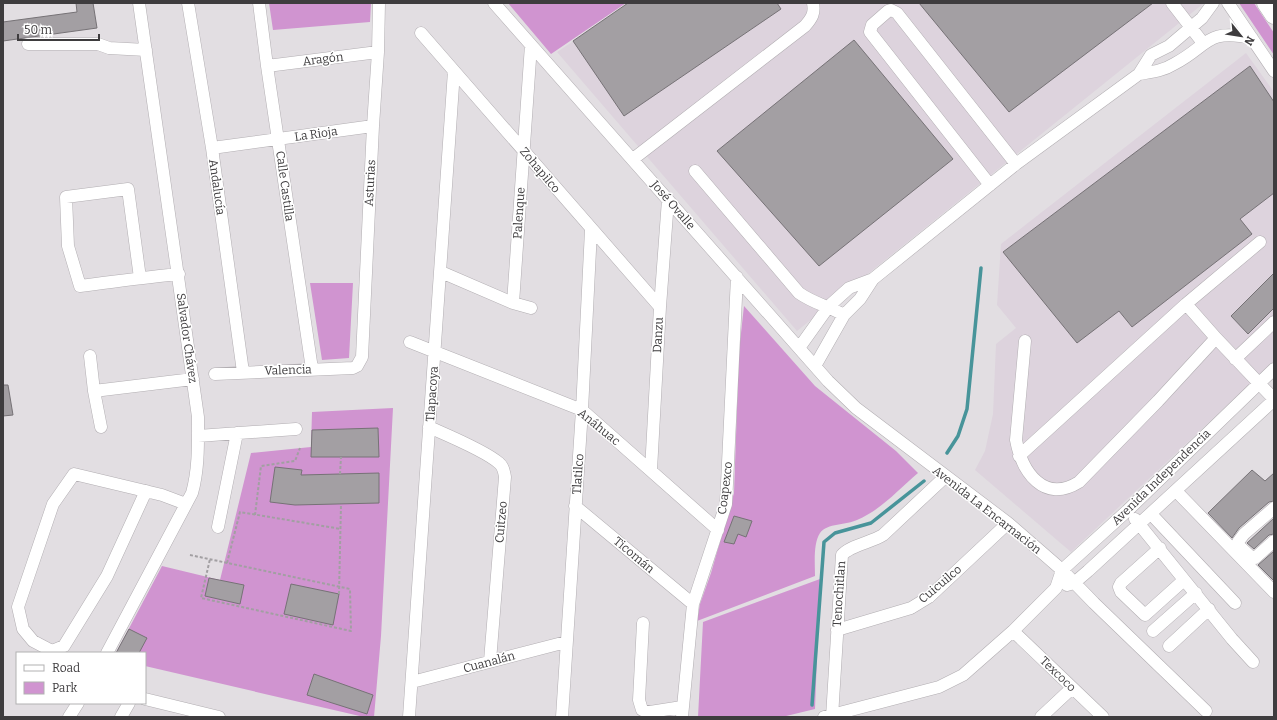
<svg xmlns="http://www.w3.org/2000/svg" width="1277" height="720" viewBox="0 0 1277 720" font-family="Bitter,serif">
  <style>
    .built { fill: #ddd3dd }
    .green { fill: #d094d0 }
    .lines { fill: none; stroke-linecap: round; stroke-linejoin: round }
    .stream { stroke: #48949a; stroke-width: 3.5 }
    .building { fill: #a39fa3; stroke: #767276 }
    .minor-casing { stroke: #b2aeb2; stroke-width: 13 }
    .highway-casing { stroke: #b2aeb2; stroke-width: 19 }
    .path { stroke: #a29fa2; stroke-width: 2; stroke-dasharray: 3 2; stroke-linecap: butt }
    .minor { stroke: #fff; stroke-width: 12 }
    .highway { stroke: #fff; stroke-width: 18 }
    .labels { text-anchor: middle; stroke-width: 3; stroke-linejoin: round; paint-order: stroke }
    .street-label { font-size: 12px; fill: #3e3c3e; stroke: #fff }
  </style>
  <rect width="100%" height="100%" fill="#e2dee2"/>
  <path class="built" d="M631 3H1204L797 331 557 52Z
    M1246 53 1274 92V361L1071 552 975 470 985 451 993 414 996 344 1016 328 997 305 1001 244Z"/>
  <path class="green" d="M269 3H371L370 22 273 30Z
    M508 3H626L551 54Z
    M1239 3H1254L1274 33V55Z
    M310 283H353L349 358 322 360Z
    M744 306 815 386 896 451 918 473C899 489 881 510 857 520 847 525 827 523 820 533 813 544 815 563 815 576L697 621 700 604 711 573 734 493 739 351Z
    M393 408 381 636 374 717H364L145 666V653H116L162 566 220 580 251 453 311 447 312 412Z
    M820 579 815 709 782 717H698L703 622Z"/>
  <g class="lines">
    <path class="stream" d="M947 453 958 436 967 409 981 268
      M812 705 824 542 835 533 871 523 924 481"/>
  </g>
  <path class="building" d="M76 3H93L97 28 3 41V22L77 12Z
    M628 3H777L781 9 624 116 573 41Z
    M919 3H1153L1009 112Z
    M854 40 953 159 819 266 717 151Z
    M1250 66 1274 102V193L1240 219 1252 234 1132 327 1119 311 1077 343 1003 252Z
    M1274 273V308L1248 334 1231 316Z
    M3 385H8L13 415 3 416Z
    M378 428 379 457H311L312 430Z
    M275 467 302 470 301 475 379 473V503L295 505 270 502Z
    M1252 470 1265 481 1274 473V501L1269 502 1239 528 1232 538 1208 513Z
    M734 516 752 521 746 537 738 534 734 544 724 542Z
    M1274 518V534L1269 535 1254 549 1247 543Z
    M1274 551V581L1258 565Z
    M209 578 244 585 240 604 205 596Z
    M291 584 339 594 333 625 284 614Z
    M129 629 147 638 139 653H116Z
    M314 674 373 695 367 714 307 695Z"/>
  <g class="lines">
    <g class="minor-casing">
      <path id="minor" d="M188 3 212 148 243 372
        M259 3 267 66 312 369
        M494 3 828 381 856 408 1008 523 1062 570 1094 603 1206 711
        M1172 3 1203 43
        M1228 3 1274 71
        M421 33 660 307
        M28 44H98L109 48 146 50
        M267 66 378 52
        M1139 74C1151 72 1163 71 1174 64 1209 46 1205 28 1252 38
        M212 148 373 126
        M633 159 805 26C812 18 815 13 813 3
        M695 171 799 293C813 303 830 307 844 315
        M990 185 870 32 872 25 888 11 891 10 897 13 1016 164
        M441 272 513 303 531 308
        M140 278 128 189 66 197 68 246 80 286C113 282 146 277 179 274
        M513 303 531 45
        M1186 304 1216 338 1274 399
        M1025 341 1016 440C1022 472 1044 504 1079 482L1158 401 1216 338
        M410 342 582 410 718 530
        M799 348 829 306 849 288 873 279 1016 164 1139 74 1151 55 1169 46 1202 18 1213 3
        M90 356 94 391 193 379
        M1235 359 1274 322
        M815 366 844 315 860 299 873 279
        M215 374 353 368 357 366 362 357 373 126 378 52 379 3
        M94 391 101 427
        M429 427C447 435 486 451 499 463 504 467 504 472 505 477L490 661
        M198 436 296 429
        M1019 456 1186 304 1260 242
        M651 470 660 307 668 200
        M146 491 107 576 64 646 52 651 33 641 23 629 18 607 53 504 74 474 162 495 186 504
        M1176 491 1274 592
        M575 506 693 604
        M1274 508 1244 534 1238 542 1239 546 1252 558H1255L1274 541
        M1151 514 1235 603
        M1135 519 1232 639 1253 662
        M218 527 237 433
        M1160 548 1121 583 1119 587 1121 592 1145 615 1184 580
        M1067 585 1074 583 1088 571 1274 400
        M643 623 639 700 642 710 650 712 682 707
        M837 630 911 608 929 597 1008 523
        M1013 631 1103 717
        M1153 631 1196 593
        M1169 646 1209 609
        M107 653 192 493C199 468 198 442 198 417L139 3
        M412 682 566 642
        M145 699 219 717
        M69 717 78 703
        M121 717 129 703
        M409 717 454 71
        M562 717 582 410 591 230
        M682 717 693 604 726 504 737 277
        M824 717 939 687 963 675 1013 631 1056 588 1062 570 1127 511 1274 369
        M832 717 842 555C849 546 872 542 883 535L946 476
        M1041 717 1072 688"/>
    </g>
    <g class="highway-casing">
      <path id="highway" d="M1266 3 1274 15"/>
    </g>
    <path class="path" d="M340 474 341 457
      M255 515 261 466 295 461 300 448
      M190 555 350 589 351 631 201 598 210 559
      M227 563 240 512 341 529
      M339 594 341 504"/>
    <use href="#minor" class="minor"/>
    <use href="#highway" class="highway"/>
  </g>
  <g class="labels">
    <g class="street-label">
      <text transform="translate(323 59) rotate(-7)" y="4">Aragón</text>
      <text transform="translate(316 134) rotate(-8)" y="4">La Rioja</text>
      <text transform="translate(540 170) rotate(50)" y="4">Zohapilco</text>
      <text transform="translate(370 183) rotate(-87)" y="4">Asturias</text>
      <text transform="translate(285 186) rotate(82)" y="4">Calle Castilla</text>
      <text transform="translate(217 187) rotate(82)" y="4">Andalucía</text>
      <text transform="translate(673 205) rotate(49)" y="4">José Ovalle</text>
      <text transform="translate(519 213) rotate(-86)" y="4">Palenque</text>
      <text transform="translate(658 335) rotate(-87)" y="4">Danzu</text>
      <text transform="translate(187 338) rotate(82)" y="4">Salvador Chávez</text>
      <text transform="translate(288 370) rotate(-2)" y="4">Valencia</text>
      <text transform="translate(432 394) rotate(-86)" y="4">Tlapacoya</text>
      <text transform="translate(599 427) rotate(39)" y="4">Anáhuac</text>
      <text transform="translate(578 474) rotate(-86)" y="4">Tlatilco</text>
      <text transform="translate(1161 477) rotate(-44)" y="4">Avenida Independencia</text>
      <text transform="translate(725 488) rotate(-83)" y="4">Coapexco</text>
      <text transform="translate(987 510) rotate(38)" y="4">Avenida La Encarnación</text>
      <text transform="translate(501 522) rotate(-85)" y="4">Cuitzeo</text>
      <text transform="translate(634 555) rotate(40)" y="4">Ticomán</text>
      <text transform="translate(940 584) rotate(-40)" y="4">Cuicuilco</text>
      <text transform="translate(839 594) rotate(-86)" y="4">Tenochitlan</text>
      <text transform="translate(489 662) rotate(-15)" y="4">Cuanalán</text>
      <text transform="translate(1058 674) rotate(44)" y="4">Texcoco</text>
    </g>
  </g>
  <rect width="1277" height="720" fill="none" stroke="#3e3c3e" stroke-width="8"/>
  <rect x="16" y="652" width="130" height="52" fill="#ffffff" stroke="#b2b1b2"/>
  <rect x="24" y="665" width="20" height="6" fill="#ffffff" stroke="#b2b1b2"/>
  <text x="52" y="672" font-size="12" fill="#3e3c3e">Road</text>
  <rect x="24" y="682" width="20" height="12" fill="#d094d0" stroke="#b2b1b2"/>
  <text x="52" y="692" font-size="12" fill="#3e3c3e">Park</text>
  <g transform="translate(1241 36) rotate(120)" stroke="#ffffff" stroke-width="3" paint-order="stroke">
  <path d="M0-3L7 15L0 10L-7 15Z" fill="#3e3c3e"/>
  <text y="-6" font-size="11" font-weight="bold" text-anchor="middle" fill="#3e3c3e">N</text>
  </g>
  <path d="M18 34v6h81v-6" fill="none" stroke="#3e3c3e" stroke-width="2"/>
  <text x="24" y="34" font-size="12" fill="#3e3c3e" stroke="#ffffff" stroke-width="3" paint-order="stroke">50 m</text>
</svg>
